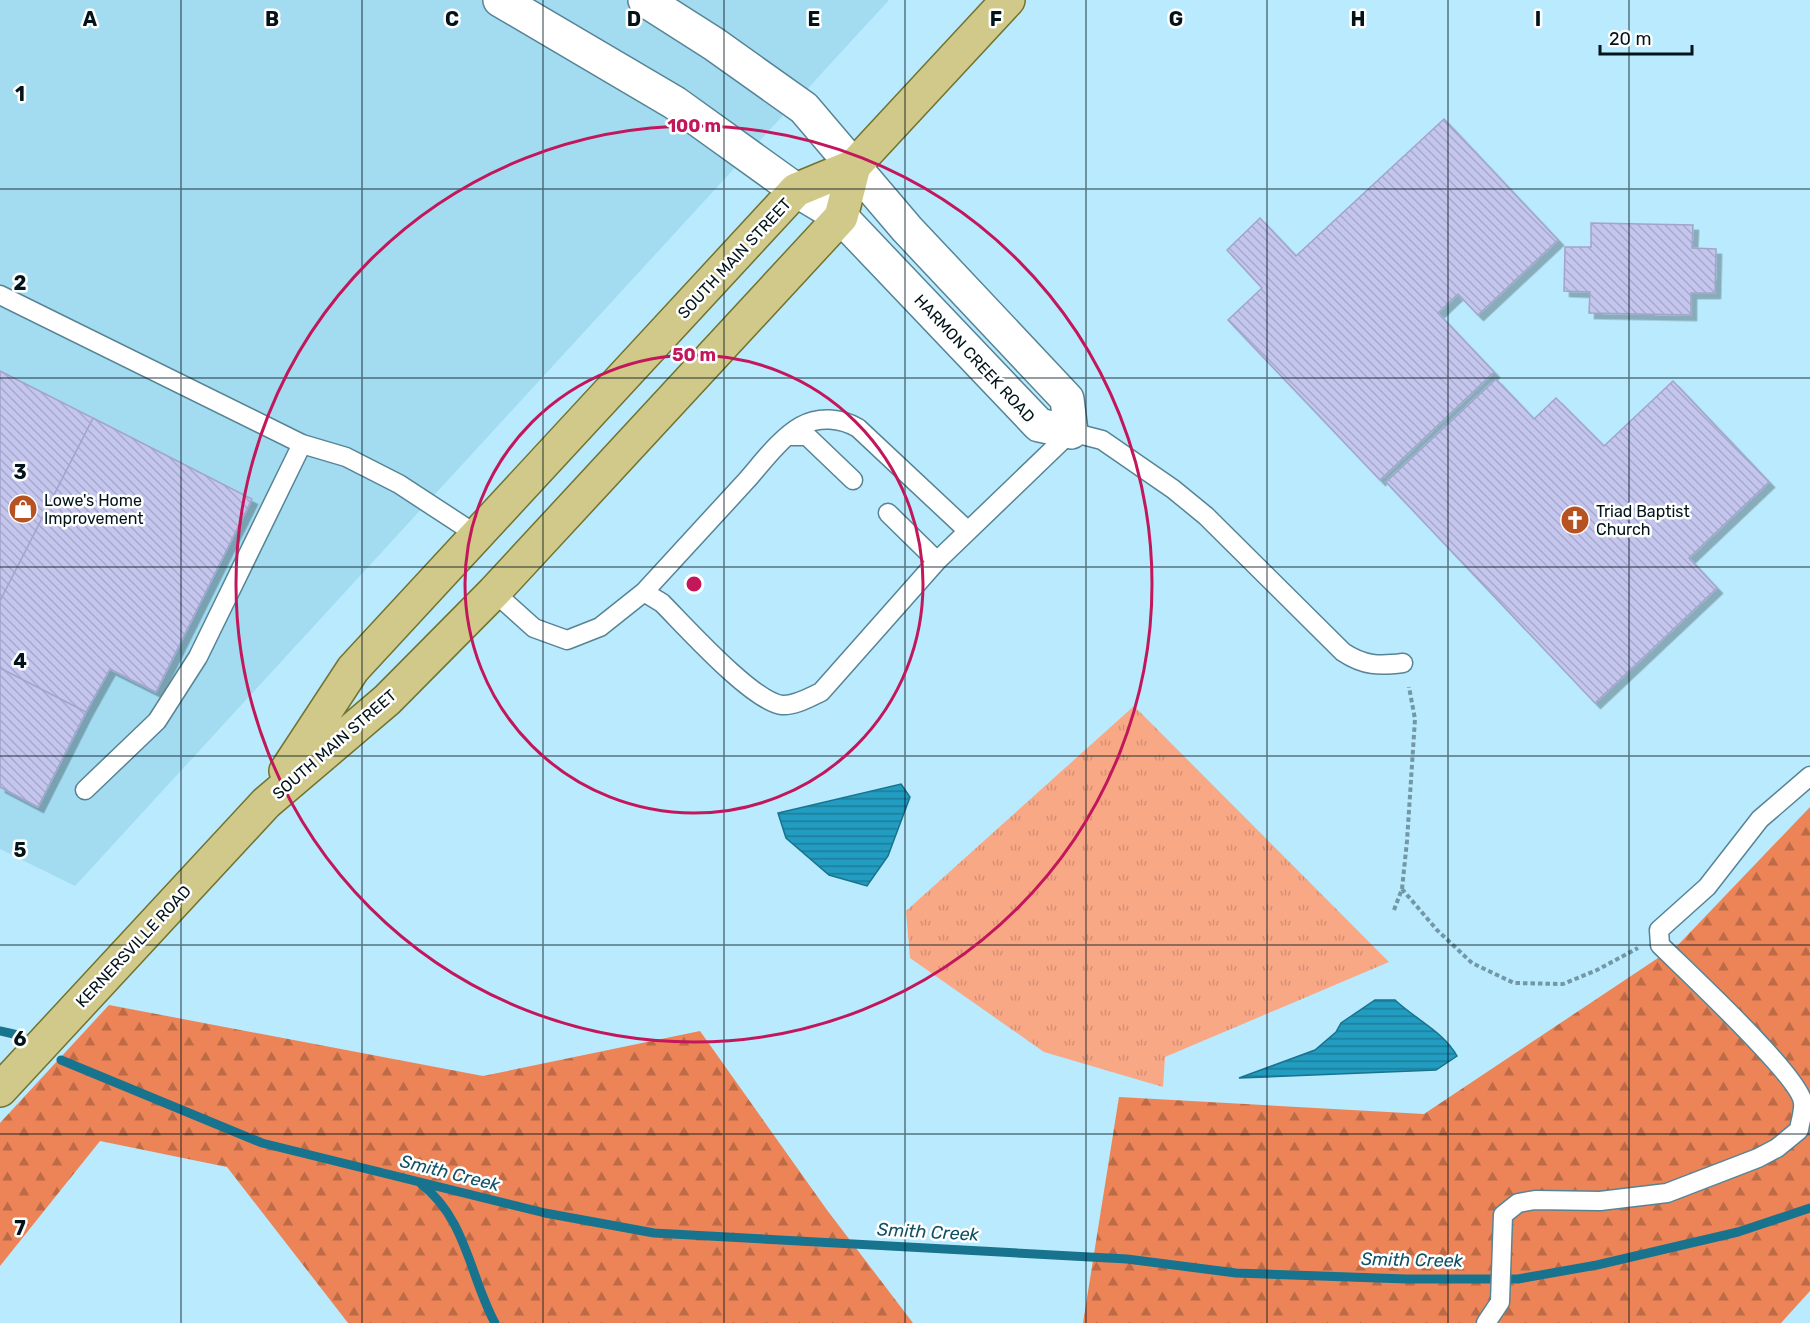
<svg xmlns="http://www.w3.org/2000/svg" width="1810" height="1323" viewBox="0 0 1810 1323" font-family="Rubik,sans-serif">
  <style>
    .built { fill: #a3dcf1 }
    .forest { fill: url(#forest-firs) }
    .park { fill: url(#park-tufts) }
    .water { fill: url(#water-rules); stroke: #18738e; stroke-width: 1.5 }
    .lines { fill: none; stroke-linecap: round; stroke-linejoin: round }
    .stream { stroke: #18738e; stroke-width: 9 }
    .building { fill: url(#building-back-hatch); stroke: #a3a4cb; stroke-width: 1.5; filter: url(#shadow) }
    .service-casing { stroke: #578495; stroke-width: 21 }
    .minor-casing { stroke: #578495; stroke-width: 36 }
    .tertiary-casing { stroke: #578495; stroke-width: 36 }
    .primary-casing { stroke: #73722f; stroke-width: 36 }
    .path { stroke: #7297a5; stroke-width: 4; stroke-dasharray: 4.5 3; stroke-linecap: butt }
    .service { stroke: #fff; stroke-width: 18 }
    .minor { stroke: #fff; stroke-width: 33 }
    .tertiary { stroke: #fff; stroke-width: 33 }
    .primary { stroke: #d0c989; stroke-width: 33 }
    .grid { fill: none; stroke: #02131a; stroke-width: 1.5; stroke-opacity: 0.55 }
    .ring { fill: none; stroke: #c2185b; stroke-width: 3 }
    .labels { text-anchor: middle; stroke-width: 5; stroke-linejoin: round; paint-order: stroke }
    .street-label { font-size: 16px; fill: #02131a; stroke: #fff }
    .poi-label { font-size: 16px; fill: #02131a; stroke: #fff; text-anchor: start }
    .water-label { font-size: 18px; font-style: italic; fill: #125165; stroke: #fff }
    .grid-label { font-size: 20px; text-anchor: middle; font-weight: bold; fill: #02131a; stroke: #fff; stroke-width: 5; stroke-linejoin: round; paint-order: stroke }
    .centre { fill: #c2185b; stroke: #fff; stroke-width: 3 }
    .ring-label { font-size: 18px; text-anchor: middle; font-weight: bold; fill: #c2185b; stroke: #fff; stroke-width: 5; stroke-linejoin: round; paint-order: stroke }
  </style>
  <defs>
    <pattern id="forest-firs" width="22" height="20" patternUnits="userSpaceOnUse" patternTransform="scale(1.5)"><rect width="22" height="20" fill="#ec8457"/><path d="M5 1l3.5 6h-7zM16 11l3.5 6h-7z" fill="#bd6b47"/></pattern>
    <pattern id="park-tufts" width="24" height="20" patternUnits="userSpaceOnUse" patternTransform="scale(1.5)"><rect width="24" height="20" fill="#f9a886"/><path d="M3 7l-1-3M5 7V3M7 7l1-3M15 17l-1-3M17 17v-4M19 17l1-3" fill="none" stroke="#d49073"/></pattern>
    <pattern id="water-rules" width="6" height="5" patternUnits="userSpaceOnUse" patternTransform="scale(1.5)"><rect width="6" height="5" fill="#229cc0"/><path d="M0 2.5h6" fill="none" stroke="#1b7e9b"/></pattern>
    <pattern id="building-back-hatch" width="6" height="6" patternUnits="userSpaceOnUse" patternTransform="scale(1.5)"><rect width="6" height="6" fill="#c4c6ee"/><path d="M-1 5l2 2M0 0l6 6M5-1l2 2" fill="none" stroke="#a7a9cc"/></pattern>
    <filter id="shadow"><feDropShadow dx="5.5" dy="5.5" stdDeviation="0" flood-color="#0004"/></filter>
  </defs>
  <rect width="100%" height="100%" fill="#b9eafd"/>
  <path class="built" d="M0 0H889L75 886 0 849Z"/>
  <path class="forest" d="M1810 807V1291L1781 1323H1083L1119 1097 1424 1114 1679 944Z
    M109 1005 483 1076 700 1031 827 1210 913 1323H348L227 1167 100 1141 0 1266V1123Z"/>
  <path class="park" d="M1134 706 1389 962 1165 1057 1163 1087 1044 1052 910 958 906 911Z"/>
  <path class="water" d="M901 784 910 797 888 856 867 886 829 875 786 838 778 813Z
    M1375 1000H1395C1415 1019 1444 1032 1457 1056L1436 1070 1239 1078 1315 1050 1336 1032 1341 1023Z"/>
  <g class="lines">
    <path class="stream" d="M0 1031 18 1035
      M61 1060 262 1143 545 1213 654 1233 1127 1259 1236 1273 1406 1279H1518L1597 1265 1738 1232 1810 1208
      M421 1184C466 1218 470 1277 495 1323"/>
  </g>
  <path class="building" d="M1444 119 1558 240 1478 315 1458 294 1438 313 1494 372 1380 480 1228 320 1262 288 1227 250 1260 218 1296 256Z
    M1591 223 1693 225 1692 248 1716 249 1715 293H1691V315L1589 313 1590 292 1564 291 1565 247H1591Z
    M0 371 93 418 0 601Z
    M1496 379 1534 419 1556 398 1604 446 1673 381 1769 482 1689 558 1717 588 1595 703 1386 482Z
    M93 418 252 499 156 692 110 669 86 712 0 668V601Z
    M0 668 86 712 38 807 0 787Z"/>
  <g class="lines">
    <g class="service-casing">
      <path id="service" d="M0 295 302 444 346 457 399 484 477 535
        M790 436H807L853 480
        M888 513 937 561
        M494 592 534 628 567 640 600 627 644 592 662 603C685 626 753 702 782 705 795 706 810 697 821 692L937 561 1071 432 1102 440 1173 489 1206 516 1343 652C1364 666 1379 666 1403 663
        M644 592C678 555 712 518 746 481 762 463 780 438 801 426 819 416 841 418 858 428L968 531
        M85 790 157 721 198 657 302 444
        M1486 1323 1500 1302 1503 1215 1518 1203 1535 1200 1600 1201 1667 1193 1758 1158 1777 1148 1799 1130C1800 1122 1804 1111 1803 1103 1801 1077 1684 969 1660 945L1659 930 1707 887 1760 819 1810 776"/>
    </g>
    <g class="minor-casing">
      <path id="minor" d="M500 0 675 103 796 190
        M645 0 714 44 804 108 907 229 1067 399 1071 432 1039 425 841 217"/>
    </g>
    <g class="tertiary-casing">
      <path id="tertiary" d="M796 190 841 217"/>
    </g>
    <g class="primary-casing">
      <path id="primary" d="M286 771 353 669 796 190 854 166 1008 0
        M0 1090 266 803 387 700 494 592 841 217 854 166"/>
    </g>
    <path class="path" d="M1402 889 1437 930 1472 963 1514 983 1563 984 1597 970 1638 948
      M1394 910 1402 889 1407 841 1415 719 1409 687"/>
    <use href="#service" class="service"/>
    <use href="#minor" class="minor"/>
    <use href="#tertiary" class="tertiary"/>
    <use href="#primary" class="primary"/>
  </g>
  <path class="grid" d="M181 0V1323M362 0V1323M543 0V1323M724 0V1323M905 0V1323M1086 0V1323M1267 0V1323M1448 0V1323M1629 0V1323M0 189H1810M0 378H1810M0 567H1810M0 756H1810M0 945H1810M0 1134H1810"/>
  <g class="ring">
    <circle cx="694" cy="584" r="229"/>
    <circle cx="694" cy="584" r="458"/>
  </g>
  <defs>
    <g id="shop-disc" transform="scale(1.5)"><circle r="9.5" fill="#b75222" stroke="#fff"/><path d="M-5-2.5h2.3a2.7 3.5 0 0 1 5.4 0H5L5.5 6h-11ZM-1.5-2.5h3a1.5 2.3 0 0 0-3 0Z" fill="#fff"/></g>
    <g id="church-disc" transform="scale(1.5)"><circle r="9.5" fill="#b75222" stroke="#fff"/><path d="M-1.2-6h2.4v3.5h3.3v2.4h-3.3V6h-2.4V-.1h-3.3v-2.4h3.3Z" fill="#fff"/></g>
  </defs>
  <g fill-rule="evenodd">
    <use href="#shop-disc" x="23" y="509"/>
    <use href="#church-disc" x="1575" y="520"/>
  </g>
  <g class="labels">
    <g class="street-label">
      <text transform="translate(734 258) rotate(-47)" y="6">SOUTH MAIN STREET</text>
      <text transform="translate(975 358) rotate(47)" y="6">HARMON CREEK ROAD</text>
      <text transform="translate(334 744) rotate(-41)" y="6">SOUTH MAIN STREET</text>
      <text transform="translate(133 946) rotate(-47)" y="6">KERNERSVILLE ROAD</text>
    </g>
    <g class="poi-label">
      <text x="44" y="506">Lowe's Home<tspan x="44" dy="18">Improvement</tspan></text>
      <text x="1596" y="517">Triad Baptist<tspan x="1596" dy="18">Church</tspan></text>
    </g>
    <g class="water-label">
      <text transform="translate(450 1173) rotate(14)" y="6">Smith Creek</text>
      <text transform="translate(928 1232) rotate(3)" y="6">Smith Creek</text>
      <text transform="translate(1412 1260) rotate(1)" y="6">Smith Creek</text>
    </g>
  </g>
  <g class="grid-label">
    <text x="90" y="26">A</text>
    <text x="272" y="26">B</text>
    <text x="452" y="26">C</text>
    <text x="634" y="26">D</text>
    <text x="814" y="26">E</text>
    <text x="996" y="26">F</text>
    <text x="1176" y="26">G</text>
    <text x="1358" y="26">H</text>
    <text x="1538" y="26">I</text>
    <text x="20" y="101">1</text>
    <text x="20" y="290">2</text>
    <text x="20" y="479">3</text>
    <text x="20" y="668">4</text>
    <text x="20" y="857">5</text>
    <text x="20" y="1046">6</text>
    <text x="20" y="1235">7</text>
  </g>
  <circle cx="694" cy="584" r="9" class="centre"/>
  <g class="ring-label">
    <text x="694" y="132">100 m</text>
    <text x="694" y="361">50 m</text>
  </g>
  <path d="M1600 45v9h92v-9" fill="none" stroke="#02131a" stroke-width="3"/>
  <text x="1609" y="45" font-size="18" fill="#02131a" stroke="#ffffff" stroke-width="4.5" paint-order="stroke">20 m</text>
</svg>
